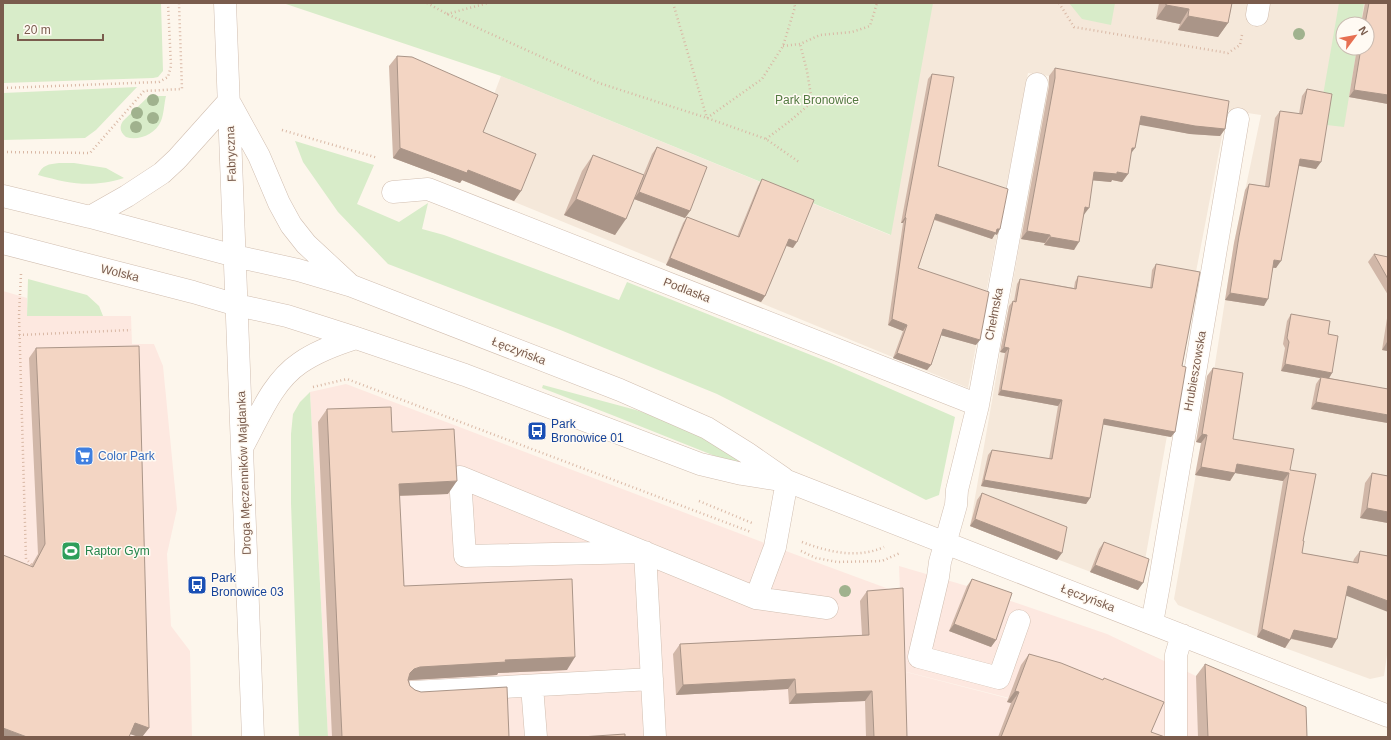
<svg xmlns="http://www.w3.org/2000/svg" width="1391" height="740" viewBox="0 0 1391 740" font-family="Arial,sans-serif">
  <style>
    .residential { fill: #f5e8da; fill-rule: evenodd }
    .commercial { fill: #fde8e0 }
    .green { fill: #d8ecc9 }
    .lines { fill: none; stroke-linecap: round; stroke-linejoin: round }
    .minor-casing { stroke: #d1beb0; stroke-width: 23 }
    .path { stroke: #d9b8a5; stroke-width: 2.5; stroke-dasharray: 1 3; stroke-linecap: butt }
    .minor { stroke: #fff; stroke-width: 22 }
    .tree { fill: #a0b28e }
    .wall { fill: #d1b7a8 }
    .shaded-wall { fill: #aa9588 }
    .building { fill: #f3d5c3; stroke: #aa9588 }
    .labels { text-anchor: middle; stroke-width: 3; stroke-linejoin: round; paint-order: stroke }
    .park-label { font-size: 12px; fill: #537a41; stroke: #fffaf3 }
    .street-label { font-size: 12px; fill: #7a5c4d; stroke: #fffaf3 }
    .transit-label { font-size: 12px; fill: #164399; stroke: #fffaf3; text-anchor: start }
    .shop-label { font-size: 12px; fill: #366cbe; stroke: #fffaf3; text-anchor: start }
    .leisure-label { font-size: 12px; fill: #27864d; stroke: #fffaf3; text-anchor: start }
  </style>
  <rect width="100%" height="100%" fill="#fdf6ec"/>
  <path class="residential" d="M932 3H1388V648L1384 676 1370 679 1285 648 1178 605 1174 599 1213 377 1234 243 1261 115 1227 110 1195 277 1144 566 1138 590 970 526 1049 76 1028 73 968 388 461 180 501 76 890 235ZM1343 24H1367V48H1343Z"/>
  <path class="commercial" d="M3 291 27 298V316H131L132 344H154L163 366 177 509 167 554 171 626 190 651 192 737H3Z
    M346 384 775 547 897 592 901 737H328L310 392Z
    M899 566 967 586 1107 634 1196 676 1298 720 1299 737H903L902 671 1084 718V717L903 671Z"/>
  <path class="green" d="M3 3H161L163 71 158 77 153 78 3 83Z
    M283 3H933L891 235 501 76Z
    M1069 3H1115L1111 25 1082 19Z
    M1339 3H1364L1361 24H1343V48H1357L1344 127 1318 124Z
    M137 87 96 130 85 138 3 140V93Z
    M149 96H166C164 104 164 114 161 121 155 135 138 141 126 137 120 132 119 127 123 121Z
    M295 141 374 165 357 204 399 222 428 203 422 229 444 235 619 300 627 282 831 363 955 417 939 495 926 500 717 394 558 329 388 264 338 212 303 162Z
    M59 163H74L106 168 124 178C91 188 71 184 38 175 42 165 49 164 59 163Z
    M28 279 87 295 99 306 103 316H27Z
    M543 385 636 410 654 416 740 454 745 468 612 415 542 388Z
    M310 392 328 737H299L291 503V434L293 414 300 402Z"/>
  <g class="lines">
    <g class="minor-casing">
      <path id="minor" d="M225 3 253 737
        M1257 15 1259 3
        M231 105 259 156 279 203 291 225 306 244 348 283
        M393 192 428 189 978 405
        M3 196 90 217 235 256 298 270 352 286 620 390 707 428 747 453 783 478
        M90 217 127 196 162 173 177 159 229 101
        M3 243 193 292 237 305 287 316 356 338 465 375 700 464 742 474 787 481 1388 716
        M243 446C259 417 272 382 300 363 317 351 337 344 356 338
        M756 598 827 608
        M1019 621 999 678 919 657 938 577 940 562 956 505 957 490 978 405 1037 84
        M1152 623 1159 585 1238 119
        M532 686 536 737
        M412 692 652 679
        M655 737 645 552 465 556 460 477 756 598 775 547 787 481
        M1176 737V655L1182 635"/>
    </g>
    <path class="path" d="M427 3 447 14 599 83 707 118 766 139 799 162
      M673 3 707 118
      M1059 3 1074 27 1228 53 1240 45 1242 35
      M447 14 488 3
      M783 46 800 44 820 35 852 32 870 26 877 3
      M3 88 159 82 168 77 171 66 168 3
      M707 118 762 79 783 46 795 7 794 3
      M282 130 378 158
      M766 139 790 121 812 102 807 71 800 44
      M3 152 90 153 144 91 182 89 179 3
      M21 274 19 315 26 559 32 565
      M19 335 131 330
      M313 387 347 379 751 532
      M699 501 752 523
      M802 542C828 552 858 559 884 547
      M801 551 816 558 837 562 882 561 900 553"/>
    <use href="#minor" class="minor"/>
  </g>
  <g class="tree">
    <circle cx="1299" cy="34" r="6"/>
    <circle cx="153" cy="100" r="6"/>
    <circle cx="137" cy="113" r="6"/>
    <circle cx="153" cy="118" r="6"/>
    <circle cx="136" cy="127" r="6"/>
    <circle cx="845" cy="591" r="6"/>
  </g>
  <path class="wall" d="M1159 3H1232L1228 23 1218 37 1178 30 1180 24 1156 19Z
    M1365 3H1388V104L1349 97 1357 48H1367V24H1361Z
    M397 56 483 132 521 191 514 201 462 180 460 183 393 158 389 66Z
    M1055 68 1225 129 1220 136 1190 134 1139 124 1135 148 1131 153 1128 174 1122 182 1112 180 1111 182 1093 180 1084 214 1074 250 1044 245 1045 243 1021 239 1049 86V76Z
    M932 74 938 166 997 235 995 234 992 239 934 220 918 268 976 345 941 335 931 365 927 370 893 358 903 331 888 325 903 223H901L928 79Z
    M1307 89 1316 169 1299 166 1276 268H1273L1264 306 1225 300 1234 243 1245 190 1249 184 1265 186 1275 118 1280 111 1299 114 1302 96Z
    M657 147 690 211 685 218 634 199 615 235 564 215 582 171 593 155 635 195 652 154Z
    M762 179 793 248 786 246 765 296 761 302 666 265 683 223 687 217 737 237 758 186Z
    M1374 254 1388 257V295L1368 262Z
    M1156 264 1182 366 1175 432 1171 437 1103 424 1090 498 1086 504 981 486 988 455 992 450 1049 459 1058 406 998 395 1005 353 1000 352 1009 306 1013 301H1014L1017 284 1020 279 1074 288 1075 282 1078 276 1150 288 1152 270Z
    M1388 312V351L1382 350Z
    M1291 314 1328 334 1332 373 1329 378 1388 389V423L1370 420 1311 409 1316 384 1320 378 1281 371 1285 348 1283 344 1287 321Z
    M36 348 149 728 142 737H139L130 734 31 566 38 554 29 358Z
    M1213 368 1233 439 1290 470 1303 541 1302 553 1353 562 1354 559 1360 551 1388 556 1346 596 1332 648 1291 639 1285 648 1257 637 1283 481 1235 473 1230 481 1195 475 1201 443 1196 442 1207 376Z
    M327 409 392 432 448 494 399 496 404 586 567 670 498 673 497 675 411 680H409L410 686 415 690 509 737H332L318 422Z
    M1372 473 1388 476V523L1360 518 1365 483Z
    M982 493 1057 560 970 526 977 500Z
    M1104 542 1138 590 1090 572 1099 549Z
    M972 579 996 640 991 647 949 631 967 586Z
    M867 591 907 737H866L865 701 789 704 788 689 676 695 673 654 680 644 862 635 860 601Z
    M1029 654 1103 680 1104 678 1151 732 1165 737H998L1011 703 1007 702 1021 665Z
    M1205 664 1307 737H1198L1196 676Z"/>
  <path class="shaded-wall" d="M1031 3H1039L1038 4Z
    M1166 5 1189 9 1180 24 1156 19Z
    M1188 16 1228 23 1218 37 1178 30Z
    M1354 90 1388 95V104L1349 97Z
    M1141 116 1225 129 1220 136 1190 134 1135 124Z
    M400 148 468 170 521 191 514 201 462 180 460 183 393 158Z
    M1132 148H1135L1129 156Z
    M1300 159 1321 162 1316 169 1295 165Z
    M1094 172H1117L1128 174 1122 182 1112 180 1111 182 1088 180Z
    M639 192 690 211 685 218 634 199Z
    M576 199 626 219 615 235 564 215Z
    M1085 207 1089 208 1083 216Z
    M936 214 1000 229 997 235 995 234 992 239 933 219Z
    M905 217 906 218 903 223H901Z
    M1027 231 1050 235 1045 243 1021 239Z
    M1050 237 1079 242 1074 250 1044 245Z
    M789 239 797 242 793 248 785 245Z
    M670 258 765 296 761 302 666 265Z
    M1274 260 1281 261 1276 268 1270 267Z
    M1230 293 1268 299 1264 306 1225 300Z
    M892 319 907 325 903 331 888 325Z
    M943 329 980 340 976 345 940 335Z
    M1387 342H1388V351L1382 350Z
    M1004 347 1009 348 1005 353 1000 352Z
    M897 353 931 365 927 370 893 358Z
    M1285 364 1332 373 1328 380 1321 377 1320 378 1281 371Z
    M1001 390 1062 400 1058 406 998 395Z
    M1316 402 1388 415V423L1370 420 1311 409Z
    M1104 419 1175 432 1171 437 1100 424Z
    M1202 434 1207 435 1201 443 1196 442Z
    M1237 464 1289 473 1283 481 1235 473 1230 481 1195 475 1201 467Z
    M984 480 1090 498 1086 504 981 486Z
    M457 481 448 494 390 496 399 484Z
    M1367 508 1388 512V523L1360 518Z
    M975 519 1062 553 1057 560 970 526Z
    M1095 565 1143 583 1138 590 1090 572Z
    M1348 586 1388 601V612L1342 594Z
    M954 624 996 640 991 647 949 631Z
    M1262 629 1290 640 1285 648 1257 637Z
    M1294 630 1337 639 1332 648 1289 638Z
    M575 657 567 670 498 673 497 675 411 680 406 681 410 673 414 669 420 667 505 660Z
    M795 679 788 689 676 695 683 685Z
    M872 691 865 701 789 704 796 694Z
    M1015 691 1019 692 1011 703 1007 702Z
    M135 723 149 728 142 737H139L127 733Z
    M3 728 27 737H3Z"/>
  <path class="building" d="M1166 3H1232L1228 23 1188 16 1189 9 1166 5Z
    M1369 3H1388V95L1354 90 1361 48H1367V24H1365Z
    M397 56 412 57 498 95 483 132 536 154 521 191 468 170 467 173 400 148Z
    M1055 68 1229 101 1225 129 1195 126 1141 116 1135 148H1132L1128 174 1117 172V174L1094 172 1089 208 1085 207 1079 242 1050 237V235L1027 231 1055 78Z
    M932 74 954 77 938 166 1008 189 1000 229H997L996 233 936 214 918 268 989 292 980 340 943 329 931 365 897 353 907 325 892 319 906 218 905 217Z
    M1307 89 1332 94 1321 162 1300 159 1281 261 1274 260 1268 299 1230 293 1239 236 1249 184 1269 187 1280 111 1302 114Z
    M657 147 707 167 690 211 639 192Z
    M593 155 644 175 626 219 576 199Z
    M762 179 814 200 797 242 789 239 765 296 670 258 687 217 739 237Z
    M1374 254 1388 257V279Z
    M1156 264 1200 272 1182 366 1186 367 1175 432 1104 419 1090 498 984 480 992 450 1052 459 1062 400 1001 390 1009 348 1004 347 1013 301 1016 302 1020 279 1076 289 1078 276 1152 288Z
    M1291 314 1330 321 1328 334 1338 336 1332 373 1285 364 1289 342 1287 338Z
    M139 346 149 728 135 723 129 737H27L3 728V555L33 567 45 544 36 348Z
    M1213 368 1243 373 1233 439 1294 449 1290 470 1316 474 1303 541H1304L1302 553 1358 563 1360 551 1388 556V601L1348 586 1337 639 1294 630 1290 640 1262 629 1289 473 1237 464 1235 473 1201 467 1207 435 1202 434Z
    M1321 377 1388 389V415L1316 402Z
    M391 407 392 432 454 429 457 481 399 484 404 586 572 579 575 657 505 660 506 662 420 667 414 669 410 673 408 680 410 686 415 690 421 692 507 687 509 737H342L327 409Z
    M1372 473 1388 476V512L1367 508Z
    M982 493 1067 527 1062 553 975 519Z
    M1104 542 1149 559 1143 583 1095 565Z
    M972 579 1012 593 996 640 954 624Z
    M903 588 907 737H874L872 691 796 694 795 679 683 685 680 644 869 635 867 591Z
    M1029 654 1061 663 1103 680 1104 678 1164 702 1151 732 1165 737H1001L1019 692 1015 691Z
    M1205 664 1306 707 1307 737H1208Z
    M625 734V737H581Z"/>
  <defs>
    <g id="bus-square" transform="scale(1)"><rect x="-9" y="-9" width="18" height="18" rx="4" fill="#1a4fb4" stroke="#fffaf3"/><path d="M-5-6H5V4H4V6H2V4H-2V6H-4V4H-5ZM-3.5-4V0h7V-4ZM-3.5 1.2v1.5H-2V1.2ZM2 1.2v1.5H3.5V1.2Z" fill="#fff"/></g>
    <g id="supermarket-square" transform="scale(1)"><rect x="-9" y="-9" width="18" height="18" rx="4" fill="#3f7fe0" stroke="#fffaf3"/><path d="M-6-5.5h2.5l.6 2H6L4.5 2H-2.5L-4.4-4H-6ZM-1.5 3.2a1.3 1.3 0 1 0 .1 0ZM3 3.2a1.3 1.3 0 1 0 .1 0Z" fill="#fff"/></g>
    <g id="stadium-square" transform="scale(1)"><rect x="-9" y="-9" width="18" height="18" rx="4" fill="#2e9e5b" stroke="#fffaf3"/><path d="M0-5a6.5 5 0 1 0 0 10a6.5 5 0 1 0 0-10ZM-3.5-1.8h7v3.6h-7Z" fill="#fff"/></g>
  </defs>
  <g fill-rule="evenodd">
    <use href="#bus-square" x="537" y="431"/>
    <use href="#supermarket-square" x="84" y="456"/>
    <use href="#stadium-square" x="71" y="551"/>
    <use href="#bus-square" x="197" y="585"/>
  </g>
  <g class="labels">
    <g class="park-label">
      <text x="817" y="104">Park Bronowice</text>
    </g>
    <g class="street-label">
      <text transform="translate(231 154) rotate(-92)" y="4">Fabryczna</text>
      <text transform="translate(120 273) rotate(14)" y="4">Wolska</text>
      <text transform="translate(687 290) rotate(21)" y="4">Podlaska</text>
      <text transform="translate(994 314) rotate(-79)" y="4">Chełmska</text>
      <text transform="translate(519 351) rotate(21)" y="4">Łęczyńska</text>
      <text transform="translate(1195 371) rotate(-80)" y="4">Hrubieszowska</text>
      <text transform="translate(244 473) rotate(-92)" y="4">Droga Męczenników Majdanka</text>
      <text transform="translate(1088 598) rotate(21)" y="4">Łęczyńska</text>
    </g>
    <g class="transit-label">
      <text x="551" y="428">Park<tspan x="551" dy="14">Bronowice 01</tspan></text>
      <text x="211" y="582">Park<tspan x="211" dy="14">Bronowice 03</tspan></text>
    </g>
    <g class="shop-label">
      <text x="98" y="460">Color Park</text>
    </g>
    <g class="leisure-label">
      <text x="85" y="555">Raptor Gym</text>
    </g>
  </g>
  <rect width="1391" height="740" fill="none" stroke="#7a5c4d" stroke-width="8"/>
  <g transform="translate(1355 36) rotate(58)"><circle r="19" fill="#fffaf3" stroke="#cabbb1"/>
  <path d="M0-3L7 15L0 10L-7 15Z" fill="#e76f51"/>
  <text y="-6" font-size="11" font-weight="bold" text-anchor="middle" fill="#7a5c4d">N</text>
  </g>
  <path d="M18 34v6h85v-6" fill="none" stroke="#7a5c4d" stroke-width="2"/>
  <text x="24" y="34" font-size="12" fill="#7a5c4d" stroke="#fffaf3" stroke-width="3" paint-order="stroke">20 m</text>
</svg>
